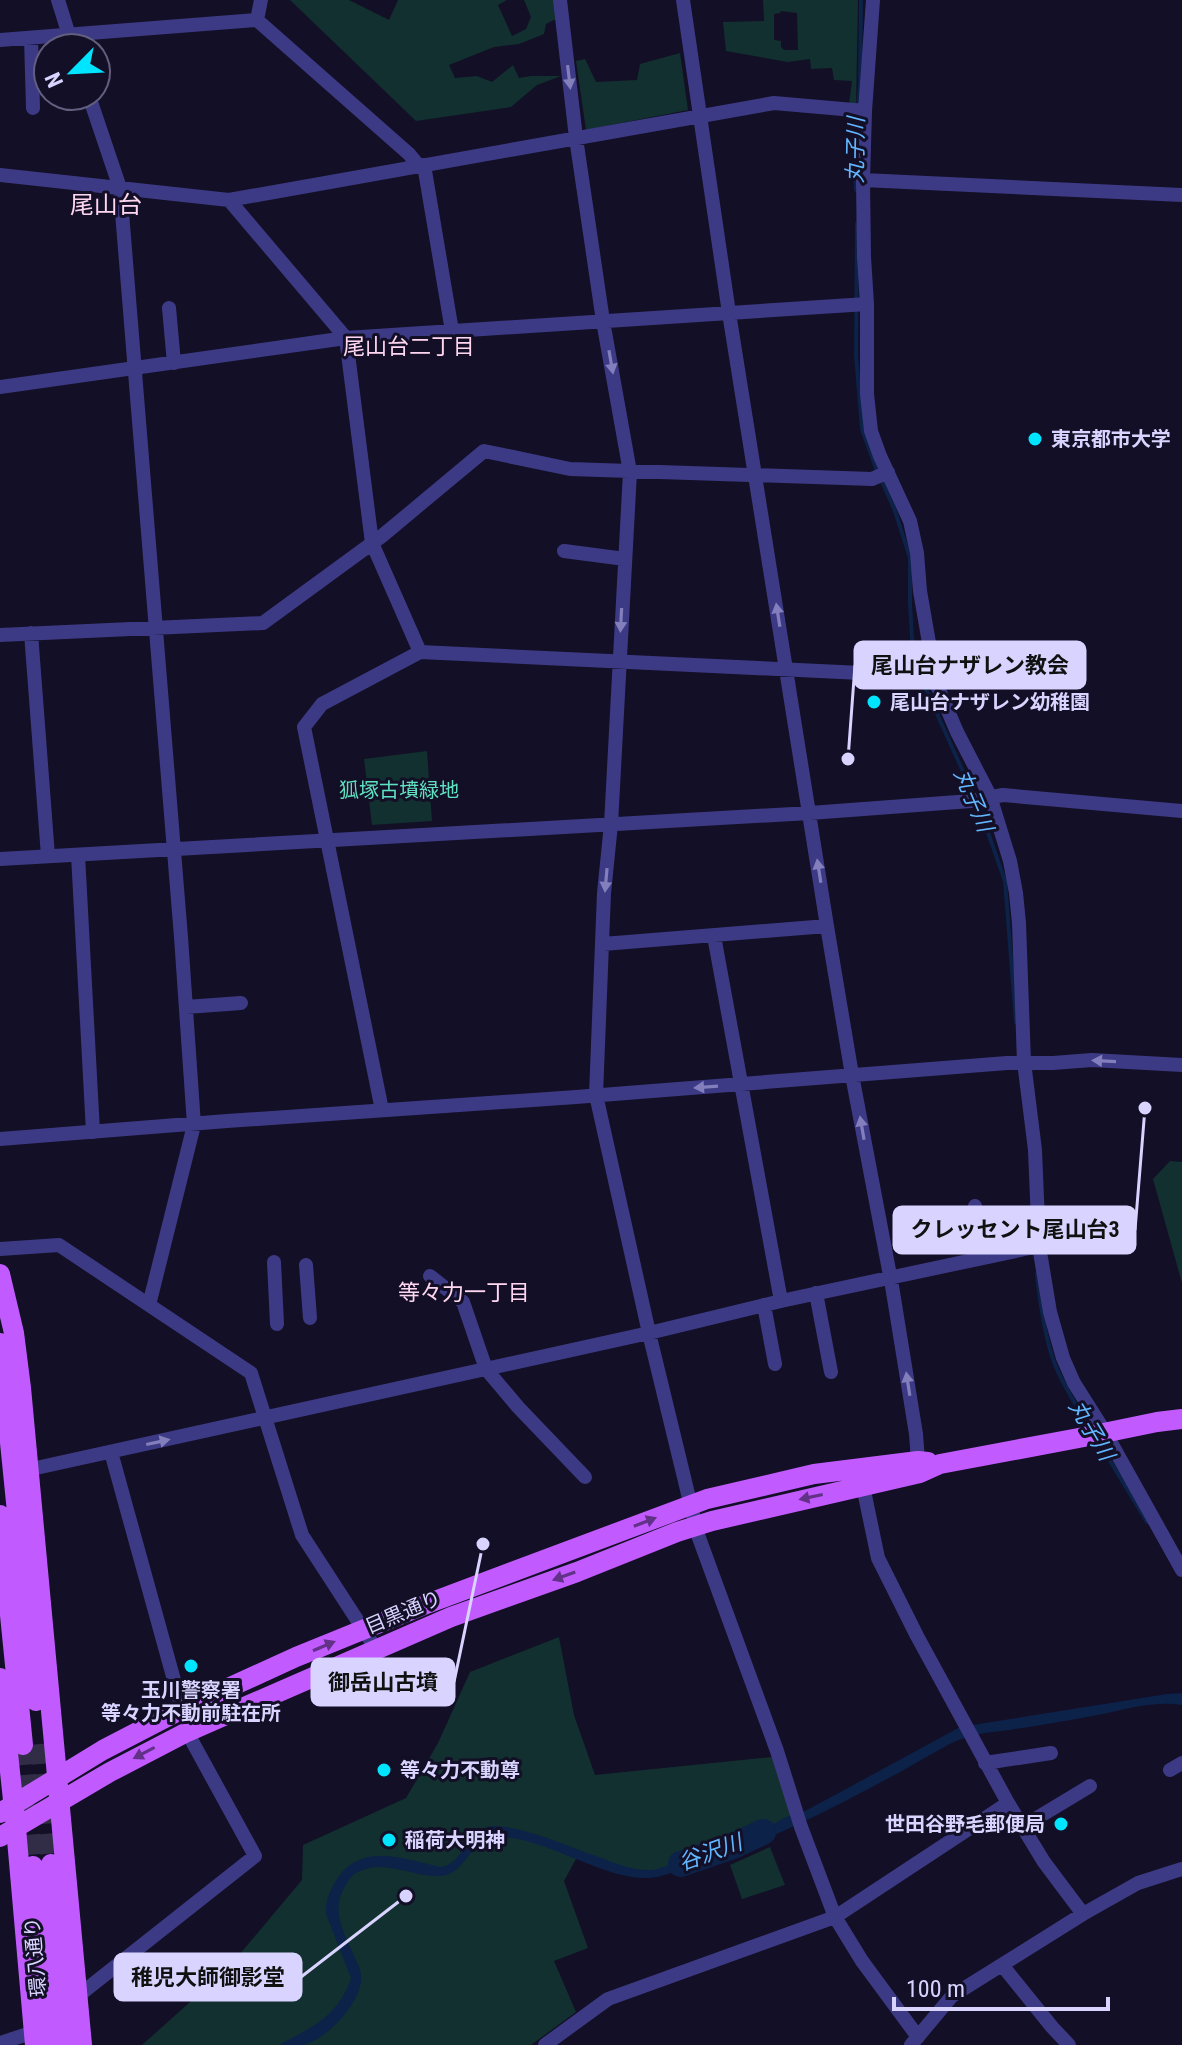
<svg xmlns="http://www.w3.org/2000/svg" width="1182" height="2045" viewBox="0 0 1182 2045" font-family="'Roboto Condensed','Noto Sans JP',sans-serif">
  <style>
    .green { fill: #12302f; fill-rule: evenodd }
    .water { fill: #0c2248 }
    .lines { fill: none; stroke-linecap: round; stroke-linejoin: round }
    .stream { stroke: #0c2248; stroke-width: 4 }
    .river { stroke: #0c2248; stroke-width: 26 }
    .primary-tunnel { stroke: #312d47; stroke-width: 20; stroke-dasharray: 20 10; stroke-linecap: butt }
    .minor { stroke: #3d3a85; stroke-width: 14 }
    .primary { stroke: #c25bff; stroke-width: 20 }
    .oneway { fill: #837fbc }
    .oneway2 { fill: #623188 }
    .poi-dot { fill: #00e5ff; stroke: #130f26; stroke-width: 3 }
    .labels { text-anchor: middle; stroke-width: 6; stroke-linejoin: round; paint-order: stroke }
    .poi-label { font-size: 20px; font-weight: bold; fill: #d9d4ff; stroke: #130f26; text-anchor: start }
    .park-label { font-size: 20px; fill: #5fe0c0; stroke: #130f26 }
    .street-label { font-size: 20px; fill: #d9d4ff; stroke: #130f26 }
    .water-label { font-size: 22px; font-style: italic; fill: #62b6ff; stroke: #130f26 }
    .neighbourhood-label { font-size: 22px; fill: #ffd6f0; stroke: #130f26 }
    .quarter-label { font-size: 24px; fill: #ffd6f0; stroke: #130f26 }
    .leader { fill: none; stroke: #d9d4ff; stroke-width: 3 }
    .callout-dot { fill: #d9d4ff; stroke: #130f26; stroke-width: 3 }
    .callout { fill: #d9d4ff; stroke: #d9d4ff; stroke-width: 3 }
    .callout-label { font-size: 22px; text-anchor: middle; font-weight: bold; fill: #111 }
  </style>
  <rect width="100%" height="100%" fill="#130f26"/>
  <path class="green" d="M290 0H349L389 20 398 0H507L498 5 512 36 526 29 531 17 524 0H555L558 18 546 24 544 34 519 44 494 47 449 65 455 78 477 76 492 82 513 65 519 78 531 76H561L537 85 511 107 416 121Z
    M763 0H858L856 107 849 105 852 81 834 80 832 68 811 69 810 59 788 62 726 51 723 22 764 21ZM781 11 797 13 798 50H784L781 47V41L774 40V14L780 13Z
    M680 53 688 110 586 130 576 61 585 59 596 82 637 80 640 64Z
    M427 751 432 821 372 825 364 759Z
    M1170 1161 1182 1162V1283L1153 1179Z
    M559 1637 574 1715 595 1775 772 1757 794 1825 753 1845 653 1877H633L577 1857 564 1881 588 1948 554 1961 576 2012 531 2045H142L229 1967 302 1880 303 1845 406 1798 438 1743 470 1672Z
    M770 1847 785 1885 742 1899 730 1865Z"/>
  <path class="water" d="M1182 1693V1705C1150 1700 1118 1712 1087 1717 1061 1722 1035 1726 1009 1730 994 1732 976 1733 962 1739 951 1742 940 1750 930 1755 911 1766 891 1777 872 1787 804 1823 735 1856 661 1876 615 1889 548 1836 498 1837 469 1838 467 1874 441 1876 413 1878 385 1858 358 1872 351 1875 347 1883 343 1890 331 1914 346 1936 355 1958 357 1963 361 1969 361 1975 364 2000 327 2040 303 2045 296 2045 286 2045 279 2045 312 2027 338 2017 351 1978L326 1914C325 1901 330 1890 337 1879 361 1842 404 1859 440 1867 467 1864 464 1824 497 1826 532 1829 566 1846 599 1857 616 1864 634 1871 653 1870L729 1848 786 1817 801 1813 835 1795 960 1727 1167 1694Z"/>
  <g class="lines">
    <path class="stream" d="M858 106 860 87 861 0
      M856 190 854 139 857 115
      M857 223 856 355 862 429 877 471
      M881 479 895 511 910 558V603L912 638 917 668
      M920 676 974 796
      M978 804 1005 881 1016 1022
      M1037 1274C1040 1303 1044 1334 1054 1362 1063 1386 1078 1408 1091 1430
      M1098 1441 1147 1522"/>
    <path class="river" d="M681 1864 733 1846 763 1832"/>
    <path class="primary-tunnel" d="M40 1744 51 1864
      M23 1745 33 1866"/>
    <path class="minor" d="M58 0 73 48
      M261 0 257 20 409 154 419 166
      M560 0 576 138 603 321 630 472 611 824 604 893 596 1095 649 1333 698 1535 777 1751 801 1827 835 1917 862 1961 918 2037
      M683 0 729 313 827 926 852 1075 892 1286 916 1434 918 1461
      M873 0 865 111 863 180 864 257 867 304V394L871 431 880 456 910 521 917 553 920 591 936 683 957 732 990 796 1010 861 1016 893 1019 923 1024 1062 1035 1150 1039 1246 1050 1312 1063 1358 1074 1383 1105 1432 1182 1570
      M31 38 33 108
      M0 40 257 20
      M89 96 120 188 181 937 194 1125 149 1305
      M424 165 452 331
      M0 175 229 200 774 103 865 111
      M863 180 1182 195
      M229 200 346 338 372 543 420 652
      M169 308 174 363
      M0 387 346 338 867 304
      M564 551 625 559
      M31 633 48 856
      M0 635 263 623 382 536 484 451 570 469 872 479 888 472
      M78 855 93 1132
      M0 859 810 813 971 801 1003 795 1182 811
      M714 936 781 1301
      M603 944 827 926
      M186 1007 241 1003
      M382 1110 304 727 322 704 420 652 882 674 933 673
      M0 1139 227 1121 576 1097 1007 1063H1053L1092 1060 1182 1065
      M975 1206 984 1257
      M0 1249 59 1245 251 1373 302 1535 376 1649
      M274 1262 277 1324
      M306 1265 310 1318
      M430 1276 463 1302 486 1369 518 1407 585 1477
      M816 1293 831 1372
      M764 1305 775 1364
      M111 1452 182 1709
      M27 1470 649 1333 781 1301 1039 1246
      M863 1486 878 1558 917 1636 1008 1803 1044 1862 1083 1914
      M985 1763 1051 1753
      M1170 1770 1182 1763
      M1022 1827 1090 1786
      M1002 1965 1052 2027 1069 2045
      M78 1996 255 1856 187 1732
      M0 2043 34 2032
      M545 2045 608 1999 835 1917 1008 1803
      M911 2045 952 1996 1083 1914 1138 1883 1182 1869"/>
    <path class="primary" d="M0 1274 14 1333 21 1388 82 2045
      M0 1343 36 1701
      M0 1515 23 1745
      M0 1678 16 1828 35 2045
      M0 1813 103 1750 182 1709 296 1657 424 1605 707 1499 814 1474 918 1461 928 1462
      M0 1837 110 1772 187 1732 451 1617 577 1572 677 1532 712 1521 920 1473 940 1464 1084 1437 1157 1422 1182 1419
      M51 1864 66 2045
      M33 1866 50 2045"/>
  </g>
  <defs><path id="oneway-solid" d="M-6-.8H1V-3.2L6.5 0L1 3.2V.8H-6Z" transform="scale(2)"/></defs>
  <g class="oneway">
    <use href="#oneway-solid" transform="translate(569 77) rotate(83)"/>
    <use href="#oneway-solid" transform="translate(611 362) rotate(80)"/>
    <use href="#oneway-solid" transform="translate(778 615) rotate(-99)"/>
    <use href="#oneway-solid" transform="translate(621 620) rotate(93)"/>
    <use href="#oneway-solid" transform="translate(819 871) rotate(-99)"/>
    <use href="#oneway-solid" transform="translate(606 880) rotate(95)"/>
    <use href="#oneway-solid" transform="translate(1104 1061) rotate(-177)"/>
    <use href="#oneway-solid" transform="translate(706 1087) rotate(176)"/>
    <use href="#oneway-solid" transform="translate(862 1128) rotate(-100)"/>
    <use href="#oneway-solid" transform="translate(908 1384) rotate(-99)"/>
    <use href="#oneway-solid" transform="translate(158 1442) rotate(-12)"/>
  </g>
  <g class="oneway2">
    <use href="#oneway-solid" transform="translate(811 1497) rotate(168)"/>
    <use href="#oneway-solid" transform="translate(645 1522) rotate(-21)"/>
    <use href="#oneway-solid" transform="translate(564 1576) rotate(160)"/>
    <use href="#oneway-solid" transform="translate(324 1646) rotate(-23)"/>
    <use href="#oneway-solid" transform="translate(144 1753) rotate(152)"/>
  </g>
  <g class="poi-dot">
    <circle cx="1035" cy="439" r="8"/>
    <circle cx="874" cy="702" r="8"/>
    <circle cx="191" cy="1666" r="8"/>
    <circle cx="384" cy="1770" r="8"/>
    <circle cx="1061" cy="1824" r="8"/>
    <circle cx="389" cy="1840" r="8"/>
  </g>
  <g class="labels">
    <g class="poi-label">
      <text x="1051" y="446">東京都市大学</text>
      <text x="890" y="709">尾山台ナザレン幼稚園</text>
      <text x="191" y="1697" text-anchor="middle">玉川警察署<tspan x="191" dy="23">等々力不動前駐在所</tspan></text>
      <text x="400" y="1777">等々力不動尊</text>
      <text x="1045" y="1831" text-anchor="end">世田谷野毛郵便局</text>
      <text x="405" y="1847">稲荷大明神</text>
    </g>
    <g class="park-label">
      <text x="399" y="797">狐塚古墳緑地</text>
    </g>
    <g class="street-label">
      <text transform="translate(403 1612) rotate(-23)" y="7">目黒通り</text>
      <text transform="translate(35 1957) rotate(-95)" y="7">環八通り</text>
    </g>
    <g class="water-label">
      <text transform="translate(855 150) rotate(-89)" y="8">丸子川</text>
      <text transform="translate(974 800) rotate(67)" y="8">丸子川</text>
      <text transform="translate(1092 1430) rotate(59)" y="8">丸子川</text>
      <text transform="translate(710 1852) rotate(-20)" y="8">谷沢川</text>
    </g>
    <g class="neighbourhood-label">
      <text x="409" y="354">尾山台二丁目</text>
      <text x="464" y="1300">等々力一丁目</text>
    </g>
    <g class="quarter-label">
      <text x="106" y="213">尾山台</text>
    </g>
  </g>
  <path class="leader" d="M848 759L855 665M1145 1108L1135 1230M483 1544L454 1682M406 1896L301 1977"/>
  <g class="callout-dot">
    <circle cx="848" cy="759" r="8"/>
    <circle cx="1145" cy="1108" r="8"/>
    <circle cx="483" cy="1544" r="8"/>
    <circle cx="406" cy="1896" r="8"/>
  </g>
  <g class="callout">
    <rect x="855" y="642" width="230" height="46" rx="8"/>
    <rect x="894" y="1207" width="241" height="46" rx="8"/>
    <rect x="312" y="1659" width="142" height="46" rx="8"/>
    <rect x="115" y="1954" width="186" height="46" rx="8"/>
  </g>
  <g class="callout-label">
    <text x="970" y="673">尾山台ナザレン教会</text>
    <text x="1015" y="1237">クレッセント尾山台3</text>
    <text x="383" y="1690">御岳山古墳</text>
    <text x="208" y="1985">稚児大師御影堂</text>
  </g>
  <g transform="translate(72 72) rotate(246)"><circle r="38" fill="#130f26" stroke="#625e7d" stroke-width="2"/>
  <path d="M0-6L14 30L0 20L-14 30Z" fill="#00e5ff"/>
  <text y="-12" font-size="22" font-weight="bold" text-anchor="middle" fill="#d9d4ff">N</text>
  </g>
  <path d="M894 1997v12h214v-12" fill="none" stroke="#d9d4ff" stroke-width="4"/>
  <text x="906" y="1997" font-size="24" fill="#d9d4ff" stroke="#130f26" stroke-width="6" paint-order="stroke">100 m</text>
</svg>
